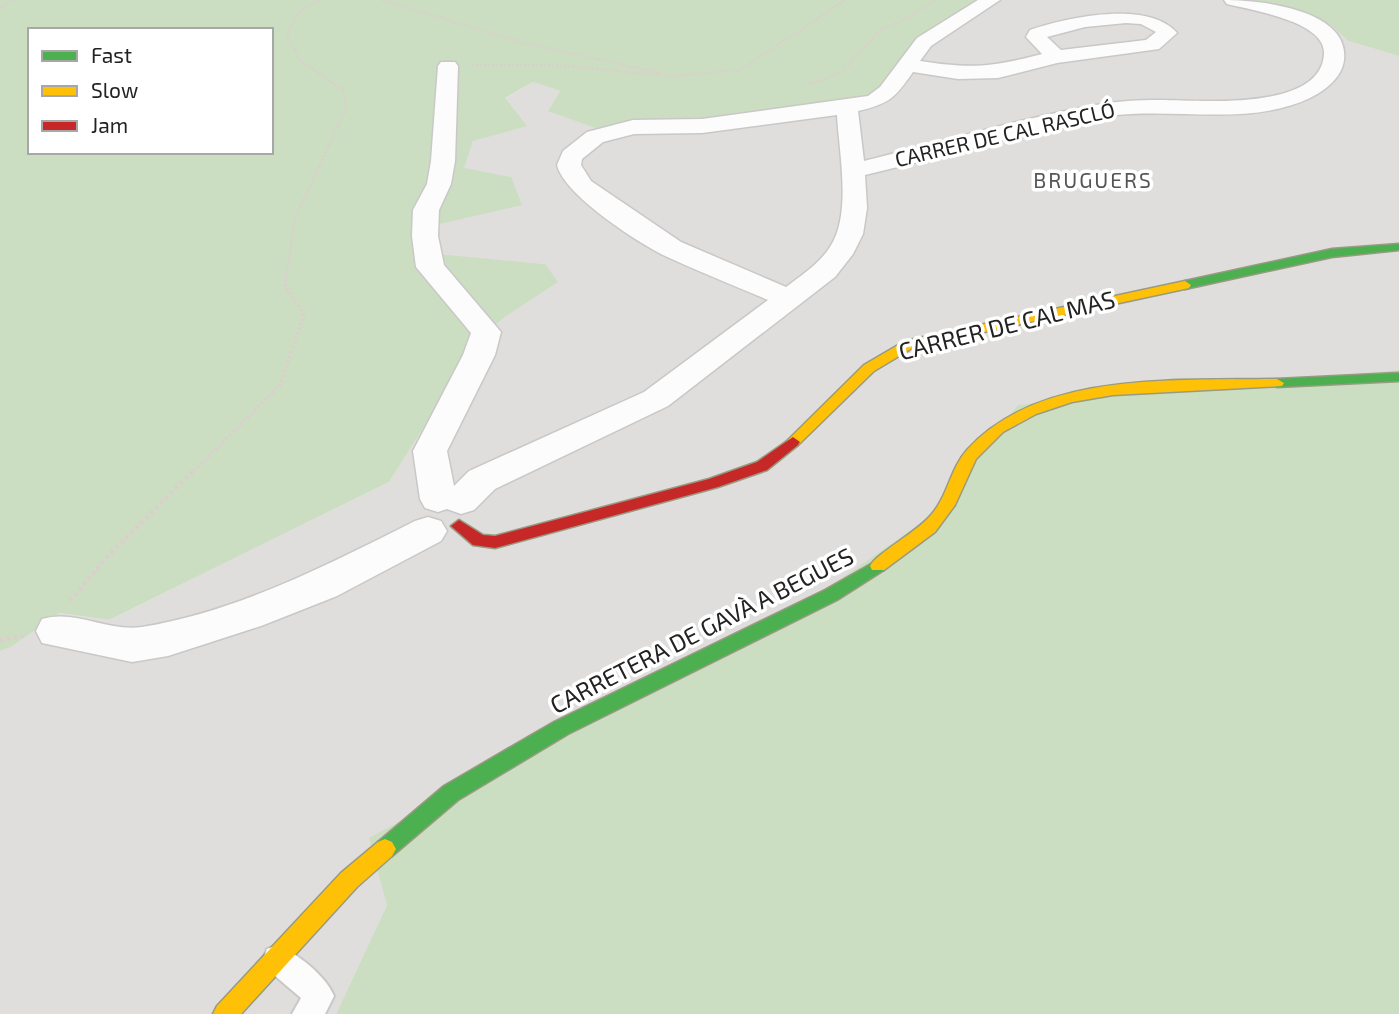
<svg xmlns="http://www.w3.org/2000/svg" width="1399" height="1014" viewBox="0 0 1399 1014" font-family="'Exo 2',sans-serif">
  <style>
    .residential { fill: #dfdedc }
    .forest { fill: #cbdec1; fill-rule: evenodd }
    .lines { fill: none; stroke-linecap: round; stroke-linejoin: round }
    .lane-casing { stroke: #c9c8c7; stroke-width: 4 }
    .street-casing { stroke: #c9c8c7; stroke-width: 3 }
    .fast-casing { stroke: #999a82; stroke-width: 3 }
    .slow-casing { stroke: #999a82; stroke-width: 3 }
    .jam-casing { stroke: #999a82; stroke-width: 3 }
    .path-far2 { stroke: #dccecd; stroke-width: 2.5; stroke-dasharray: 2 2; stroke-linecap: butt }
    .path-far1 { stroke: #dccecd; stroke-width: 3.5; stroke-dasharray: 2.5 2.5; stroke-linecap: butt }
    .path { stroke: #dccecd; stroke-width: 4.5; stroke-dasharray: 3.5 3.5; stroke-linecap: butt }
    .lane { fill: #fdfcfc; fill-rule: evenodd }
    .street { fill: #fdfcfc; fill-rule: evenodd }
    .fast { fill: #4caf50; fill-rule: evenodd }
    .slow { fill: #ffc107; fill-rule: evenodd }
    .jam { fill: #c62828; fill-rule: evenodd }
    .labels { text-anchor: middle; stroke-width: 7; stroke-linejoin: round; paint-order: stroke }
    .far-street-label { font-size: 21px; fill: #222; stroke: #fff }
    .far-neighbourhood-label { font-size: 21px; letter-spacing: 2px; fill: #555; stroke: #fff }
    .street-label { font-size: 24px; fill: #222; stroke: #fff }
  </style>
  <rect width="100%" height="100%" fill="#f0eeeb"/>
  <path class="residential" d="M984 0H1248L1288 8 1331 25 1348 41 1399 56V370L927 519 387 905 336 1014H0V651L11 647 60 613 109 620 389 482 480 339 506 316 545 264 436 255 431 226 511 177 463 169 473 141 504 99 533 82 560 91 548 111Z"/>
  <path class="forest" d="M0 0H984L872 97 741 121 598 129 548 111 560 91 533 82 505 98 527 126 473 141 464 168 511 177 522 205 431 226 436 254 545 264 558 282 506 316 480 339 389 482 109 620 60 613 11 647 0 651ZM30 30H271V152H30Z
    M1248 0H1399V56L1348 41 1331 25 1288 8Z
    M1399 370V1014H336L387 905 369 838 833 584 927 519 1018 405Z"/>
  <g class="lines">
    <g class="lane-casing">
      <path id="lane" d="M277 945C297 953 326 976 334 996L325 1014H292L301 998 267 969 263 959 267 949Z"/>
    </g>
    <g class="street-casing">
      <path id="street" d="M978 0H1000L931 46 920 61C971 69 993 67 1042 54L1026 37 1030 30C1069 17 1148 0 1177 33L1159 49 1057 63 998 78 958 79 913 72C895 98 889 104 858 111L864 161C941 142 1018 119 1096 105 1117 101 1138 100 1160 100 1199 100 1321 112 1324 54 1326 21 1250 10 1227 4L1224 0C1259 0 1350 9 1344 60 1342 78 1324 91 1310 98 1249 127 1174 107 1109 116 1072 121 1036 132 1000 141 955 153 910 164 865 175L867 208 863 234 853 254 835 277 668 406 495 489 474 510 461 514 447 509 438 512 425 508 420 499 413 451 463 355 471 333 416 267 412 236 413 210 427 184 431 161 438 66 441 62H455L458 66 455 161 451 184 439 210 438 236 444 265 501 332 495 355 447 451 454 486 469 471 644 392 768 300C733 285 697 271 663 255 636 241 564 195 557 165L563 151 587 132 633 120 702 119 868 96 880 87 917 38ZM1126 23 1141 24 1156 32 1146 40 1061 50 1047 37 1085 27ZM837 115C839 153 852 214 830 247 819 264 802 275 786 287L681 242 591 181 581 165 582 159 603 142 634 134 702 133Z
        M428 517 441 521 447 531 441 541 337 596 261 626 168 656 132 662 42 643 36 631 42 619C75 609 108 632 142 627 239 611 327 565 415 521Z"/>
    </g>
    <g class="fast-casing">
      <path id="fast" d="M1399 244V250L1332 257 1185 289 1179 285 1185 281 1332 249Z
        M1399 373V381L1277 387 1270 383 1277 379Z
        M878 560 884 562 886 566 884 570 837 600 568 734 458 800 392 856 385 859 378 856 374 849 378 842 444 786 554 722 825 590Z"/>
    </g>
    <g class="slow-casing">
      <path id="slow" d="M1185 281 1191 285 1189 288 914 347 874 371 798 445 793 447 786 442 864 365 905 341Z
        M1277 379 1284 383 1282 386 1113 395 1072 402 1036 414 1003 432 976 459 955 505 935 532 884 570H872L870 566C877 553 917 532 931 515 948 496 950 469 967 450 1039 370 1179 381 1277 379Z
        M385 839 392 842 396 849 392 856 357 887 241 1014H213L217 1006 341 873 378 842Z"/>
    </g>
    <g class="jam-casing">
      <path id="jam" d="M793 437 800 442 798 445 767 470 718 487 495 548 473 545 451 526 459 520 483 535 495 536 709 479 757 462Z"/>
    </g>
    <path class="path-far2" d="M382 0 524 43 661 73
      M0 8 14 0
      M472 65H553L672 76 740 70 845 0
      M805 85 841 73 879 31 916 13 935 0
      M286 278 295 218 346 109 343 90 302 62 286 35 298 13 319 0"/>
    <path class="path-far1" d="M194 471 280 385 304 315 285 286 286 276"/>
    <path class="path" d="M70 601 109 555 195 469
      M0 640 23 636"/>
    <use href="#lane" class="lane"/>
    <use href="#street" class="street"/>
    <use href="#fast" class="fast"/>
    <use href="#slow" class="slow"/>
    <use href="#jam" class="jam"/>
  </g>
  <g class="labels">
    <g class="far-street-label">
      <text transform="translate(1005 135) rotate(-13)" y="7">CARRER DE CAL RASCLÓ</text>
    </g>
    <g class="far-neighbourhood-label">
      <text x="1093" y="188">BRUGUERS</text>
    </g>
    <g class="street-label">
      <text transform="translate(1007 326) rotate(-14)" y="8">CARRER DE CAL MAS</text>
      <text transform="translate(702 631) rotate(-27)" y="8">CARRETERA DE GAVÀ A BEGUES</text>
    </g>
  </g>
  <rect x="28" y="28" width="245" height="126" fill="#ffffff" stroke="#a7a7a7" stroke-width="2"/>
  <rect x="42" y="51" width="35" height="10" fill="#4caf50" stroke="#a7a7a7" stroke-width="2"/>
  <text x="91" y="63" font-size="21" fill="#222222">Fast</text>
  <rect x="42" y="86" width="35" height="10" fill="#ffc107" stroke="#a7a7a7" stroke-width="2"/>
  <text x="91" y="98" font-size="21" fill="#222222">Slow</text>
  <rect x="42" y="121" width="35" height="10" fill="#c62828" stroke="#a7a7a7" stroke-width="2"/>
  <text x="91" y="133" font-size="21" fill="#222222">Jam</text>
</svg>
